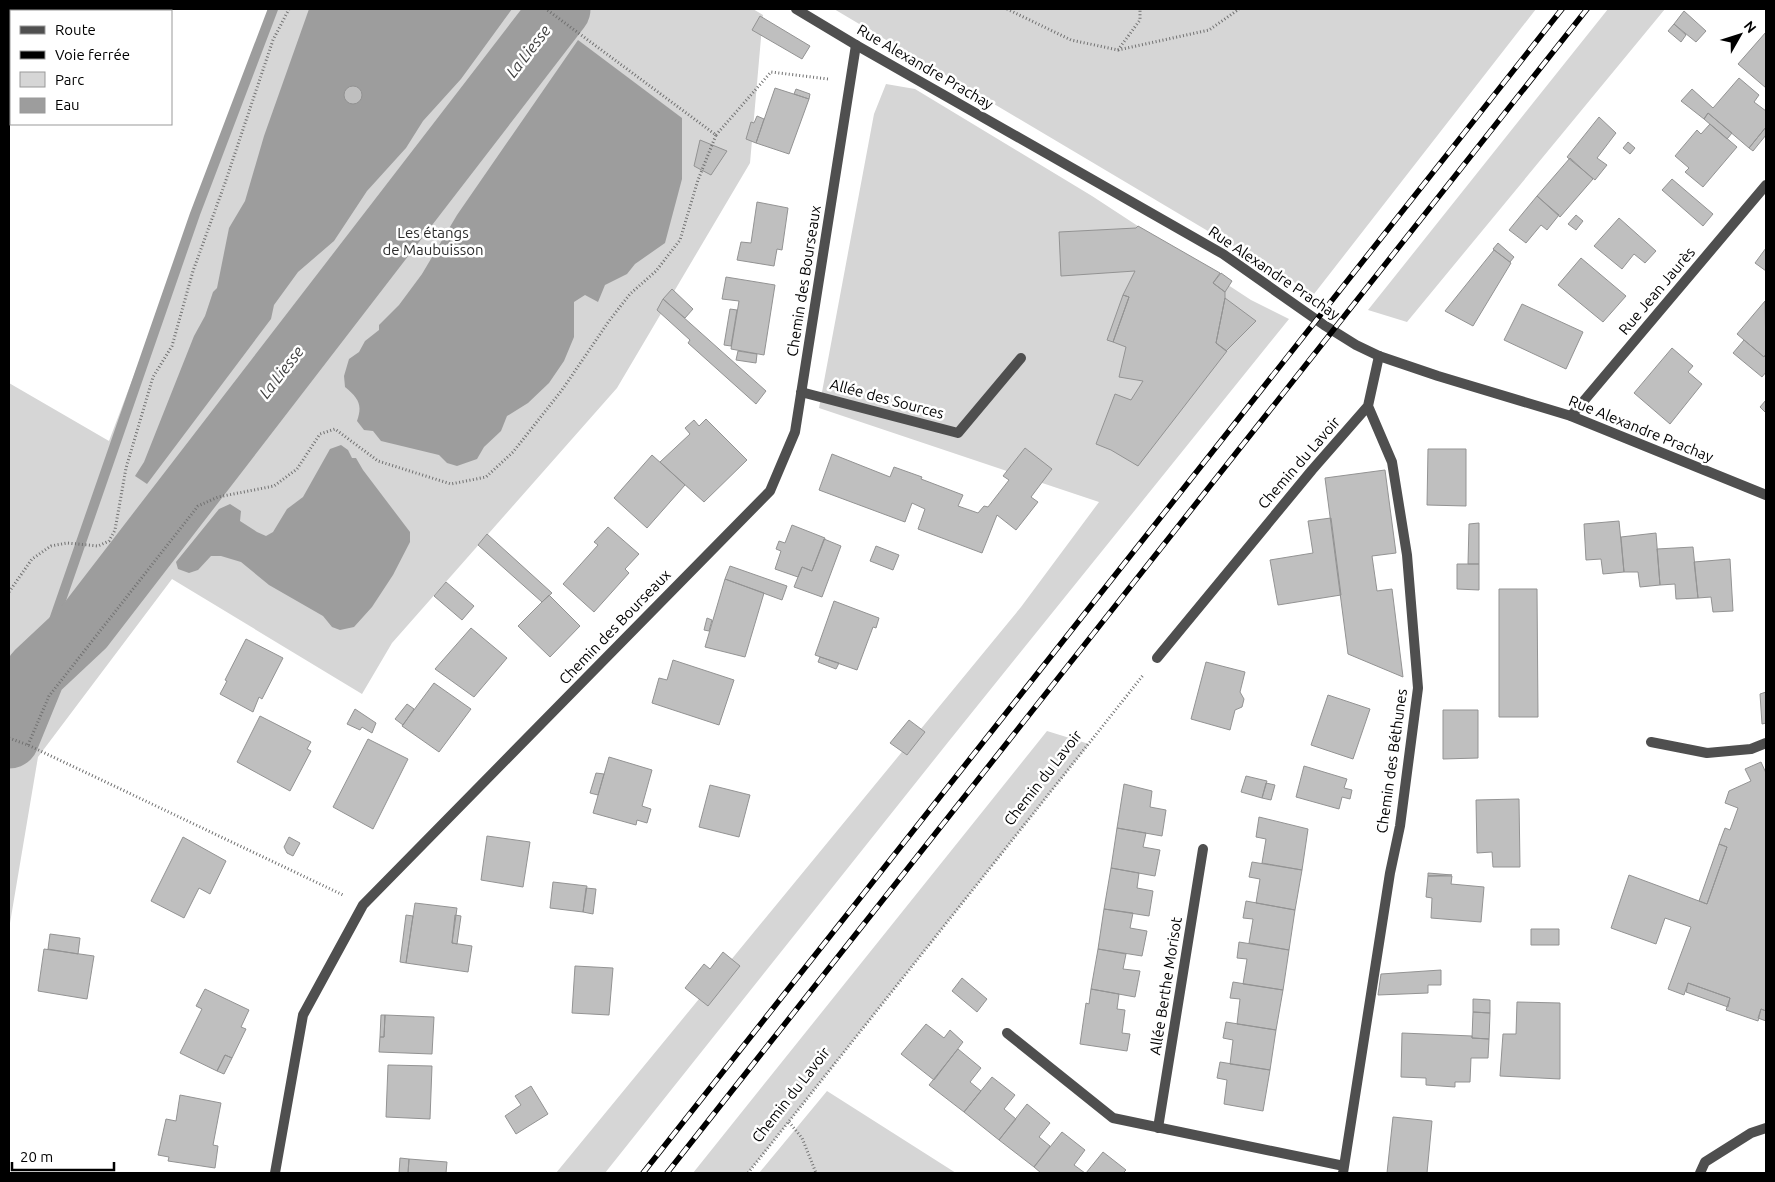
<svg xmlns="http://www.w3.org/2000/svg" width="1775" height="1182" viewBox="0 0 1775 1182" font-family="Ubuntu,sans-serif">
  <style>
    .green { fill: #d6d6d6 }
    .water { fill: #9d9d9d }
    .lines { fill: none; stroke-linecap: round; stroke-linejoin: round }
    .stream { stroke: #9d9d9d; stroke-width: 10 }
    .river { stroke: #9d9d9d; stroke-width: 61 }
    .building { fill: #bfbfbf; stroke: #939393 }
    .path { stroke: #717171; stroke-width: 3; stroke-dasharray: 1 2.5; stroke-linecap: butt }
    .service { stroke: #4f4f4f; stroke-width: 10 }
    .minor { stroke: #4f4f4f; stroke-width: 10 }
    .tertiary { stroke: #4f4f4f; stroke-width: 10 }
    .rail-casing { stroke: #000; stroke-width: 5.5 }
    .rail { stroke: #fff; stroke-width: 4; stroke-dasharray: 11; stroke-linecap: butt }
    .labels { text-anchor: middle; stroke-width: 5; stroke-linejoin: round; paint-order: stroke }
    .street-label { font-size: 15px; fill: #000; stroke: #fff }
    .park-label { font-size: 15px; fill: #2d2d2d; stroke: #fff }
    .water-label { font-size: 16px; font-style: italic; fill: #3e3e3e; stroke: #fff }
  </style>
  <rect width="100%" height="100%" fill="#fff"/>
  <path class="green" d="M273 9H753L763 15 750 163 617 388 392 643 362 694 172 579 38 757 9 929V383L109 441Z
    M834 9H1536L1314 294Z
    M1608 9H1665L1407 322 1368 310Z
    M886 84 915 89 1092 196 1251 300 1289 319 949 741 605 1173H556L1021 607 1099 502 819 408 874 114Z
    M1047 731 1089 744 748 1173H693Z
    M827 1091 956 1173H759Z"/>
  <path class="water" d="M309 9H512L461 79 423 121 406 148 367 191 334 241 298 272 274 305 271 319 147 484 135 476 144 462 194 336 205 316 213 292 217 288 229 228 245 201 264 136Z
    M578 40 682 118V179L665 243 635 264 627 274 605 285 598 302 585 295 574 302V337L564 361 549 383 528 403 507 416 501 431 484 447 477 459 457 466 447 463 439 455 381 441 373 431 364 430 357 421C363 404 358 398 345 387L344 376 349 359 359 352 365 341 379 330V325L399 305 422 274 457 215Z
    M341 445 348 450 352 458H356L363 470 410 532V542L393 575 372 607 354 627 340 630 332 627 323 616 269 585 241 562 221 556H211L198 570 189 573 178 569 176 562 219 509 230 504 241 511 240 521 257 532 266 536 273 532 287 509 303 497 330 449Z"/>
  <g class="lines">
    <path class="stream" d="M36 672 195 214 273 9"/>
    <path class="river" d="M9 738 36 672 84 627 560 9"/>
  </g>
  <path class="building" d="M9 9H169L168 11H11V63L9 61Z
    M1684 11 1706 31 1696 42 1674 24Z
    M760 16 810 46 802 59 752 30Z
    M1674 24 1686 35 1681 42 1668 31Z
    M1766 32V88L1738 64Z
    M1739 78 1759 95 1754 102 1766 111V127L1749 148 1708 113 1704 119 1681 101 1692 89 1713 108Z
    M344 95a9 9 0 1 1 18 0a9 9 0 1 1-18 0Z
    M775 88 809 99 789 154 756 143Z
    M796 89 810 94 809 99 794 94Z
    M1708 113 1732 133 1727 139 1704 119Z
    M757 116 764 119 756 143 746 139 751 122 754 123Z
    M1599 117 1616 133 1597 158 1607 165 1595 180 1567 157Z
    M1710 124 1737 147 1703 187 1685 172 1689 168 1675 156 1697 130 1701 134Z
    M1766 127V135L1753 151 1749 148Z
    M700 140 727 151 711 175 694 166Z
    M1628 142 1635 148 1630 154 1623 148Z
    M1570 158 1593 179 1560 217 1537 196Z
    M1672 179 1713 214 1703 226 1662 190Z
    M1537 196 1559 215 1547 230 1541 225 1526 243 1509 230Z
    M757 202 788 208 782 250 777 249 774 266 737 260 741 242 751 243Z
    M1576 215 1583 221 1576 230 1568 224Z
    M1619 218 1656 251 1645 263 1634 254 1622 269 1594 246Z
    M1138 226 1220 273 1213 283 1225 292V298L1216 343 1227 351 1138 466 1111 450 1096 444 1115 394 1131 400 1143 381 1119 377 1126 347 1113 342 1129 297 1123 295 1135 271 1061 276 1059 232 1136 228Z
    M1498 243 1514 257 1510 262 1493 249Z
    M1766 248V271L1755 263Z
    M1494 250 1511 263 1473 326 1445 311Z
    M1581 258 1626 296 1603 322 1558 285Z
    M1221 273 1232 281 1225 292 1213 283Z
    M726 277 775 285 764 355 731 349 739 301 722 299Z
    M672 289 693 309 685 318 663 299Z
    M1123 295 1129 297 1113 342 1107 340Z
    M1225 298 1256 321 1226 351 1216 343Z
    M663 299 766 391 756 404 688 343 690 340 657 310Z
    M1765 301 1766 354 1764 357 1737 334Z
    M1522 304 1583 332 1566 369 1504 340Z
    M730 309 737 310 731 346 724 345Z
    M1744 340 1764 357 1766 354V372L1762 377 1733 353Z
    M1672 348 1693 366 1688 372 1702 384 1670 424 1634 393Z
    M738 351 757 354 756 363 736 360Z
    M1766 400V413L1760 407Z
    M706 419 747 460 704 502 660 462 690 434 685 428 694 420 699 426Z
    M1025 448 1052 469 1031 497 1038 502 1016 530 997 515 982 553 918 529 925 509 912 503 905 522 819 490 832 454 890 477 894 467 922 477 921 479 963 495 958 506 978 513 984 506 988 507 1009 480 1003 476Z
    M1428 449H1466V506L1427 505Z
    M652 455 685 485 647 528 614 498Z
    M1385 470 1396 553 1372 556 1377 591 1392 589 1403 677 1348 654 1325 478Z
    M1331 518 1341 595 1278 605 1270 560 1313 553 1308 521Z
    M1619 521 1624 572 1603 574 1601 559 1586 560 1584 524Z
    M1479 523V564H1468L1469 524Z
    M792 525 825 538 812 571 802 567 798 577 775 569 781 551 776 549 779 541 785 543Z
    M608 527 639 554 625 569 629 573 594 612 563 584 598 545 594 542Z
    M1656 533 1660 585 1640 587 1638 572H1624L1621 537Z
    M487 534 552 593 542 602 478 545Z
    M824 539 841 546 822 597 794 587 802 567 812 571Z
    M876 546 899 555 893 570 870 561Z
    M1693 547 1698 598 1676 599 1675 584 1660 585 1657 549Z
    M1730 559 1733 611 1713 612 1711 597 1698 598 1694 562Z
    M1457 564H1479V590L1457 589Z
    M730 566 787 586 782 600 725 579Z
    M725 579 764 593 745 657 705 647Z
    M446 582 474 606 462 620 434 596Z
    M1499 589H1537L1538 717H1499Z
    M549 595 580 626 550 657 518 626Z
    M834 601 879 618 876 628 873 627 857 670 815 655Z
    M707 618 712 620 709 631 704 630Z
    M471 628 507 658 474 697 435 669Z
    M246 639 283 658 262 699 259 697 253 712 220 694 227 681 225 680Z
    M820 657 839 663 836 669 818 662Z
    M673 660 734 680 719 725 652 703 659 678 667 680Z
    M1206 662 1245 672 1240 692 1244 699 1242 707 1235 710 1230 730 1191 719Z
    M434 683 471 709 439 752 402 726Z
    M1766 692V723L1762 724 1760 694Z
    M1328 695 1370 709 1353 759 1311 745Z
    M407 704 414 709 403 725 395 719Z
    M355 709 376 723 372 733 362 727 360 730 347 724Z
    M1443 710H1478V758L1443 759Z
    M260 716 311 742 307 749 311 751 290 791 237 762Z
    M909 720 925 732 907 755 890 743Z
    M368 739 408 759 373 829 333 807Z
    M609 757 652 770 642 806 651 809 647 823 637 820 636 825 593 813Z
    M1761 762 1766 773V1011L1761 1009 1758 1021 1726 1010 1730 998 1688 983 1684 995 1668 989 1691 927 1665 918 1656 944 1611 928 1629 875 1707 904 1727 847 1719 844 1725 828 1730 830 1738 808 1725 803 1729 791 1751 781 1745 769Z
    M1304 766 1347 779 1344 788 1352 790 1350 799 1342 797 1339 809 1296 797Z
    M596 773 604 774 598 795 590 793Z
    M1246 776 1267 781 1262 798 1241 792Z
    M1266 783 1275 785 1271 800 1262 798Z
    M1124 784 1152 791 1150 807 1166 810 1162 836 1117 828Z
    M710 785 750 795 739 837 699 827Z
    M1519 799 1520 867H1493L1492 852 1477 853 1476 800Z
    M1259 817 1308 829 1302 870 1262 863 1266 839 1256 837Z
    M1117 828 1146 833 1143 847 1160 850 1155 876 1111 868Z
    M487 836 530 842 523 887 481 880Z
    M183 837 226 861 210 894 199 888 184 918 151 901Z
    M289 837 300 843 293 856 287 853 284 847Z
    M1719 844 1727 847 1707 904 1699 901Z
    M1252 862 1302 870 1295 910 1256 903 1260 879 1249 877Z
    M1111 868 1139 873 1137 888 1153 891 1149 916 1104 909Z
    M1428 873 1452 875 1428 876Z
    M1428 876H1452L1451 884 1484 887 1481 922 1431 918 1432 898 1426 897Z
    M553 882 587 886 583 912 550 908Z
    M586 888 596 889 593 914 583 912Z
    M1246 901 1295 910 1289 950 1249 943 1253 919 1243 918Z
    M415 903 457 908 452 943 472 946 468 972 406 963Z
    M1104 909 1133 913 1130 928 1147 931 1142 956 1098 949Z
    M406 915 413 916 406 963 400 962Z
    M455 915 461 916 457 944 452 943Z
    M1531 929H1559V945H1531Z
    M50 934 80 938 78 954 48 949Z
    M1239 942 1289 950 1283 990 1243 984 1247 959 1237 958Z
    M44 949 94 956 87 999 38 991Z
    M1098 949 1126 954 1123 969 1140 971 1135 997 1091 989Z
    M723 952 740 966 708 1006 685 988 704 964 710 969Z
    M575 966 613 968 609 1015 572 1013Z
    M1441 970V985H1428V993L1378 995 1381 974Z
    M962 978 987 999 977 1012 952 991Z
    M1233 982 1283 990 1276 1030 1237 1024 1240 999 1230 998Z
    M1688 983 1730 998 1728 1007 1686 992Z
    M205 989 249 1010 241 1027 246 1029 232 1058 225 1055 217 1071 180 1053 202 1009 196 1006Z
    M1091 989 1119 994 1117 1009 1125 1010 1122 1033 1130 1034 1127 1051 1080 1044 1086 1003 1089 1004Z
    M1473 999 1490 1000V1013L1473 1012Z
    M1517 1002 1560 1003V1079L1500 1076 1503 1034H1516Z
    M1761 1009 1766 1011V1021L1758 1018Z
    M1473 1012 1490 1013 1489 1039 1472 1038Z
    M381 1015H385L384 1037H380Z
    M385 1015 434 1017 432 1054 379 1052 380 1037H384Z
    M1226 1022 1276 1030 1270 1070 1230 1064 1233 1040 1223 1038Z
    M926 1024 944 1038 950 1030 963 1042 934 1080 901 1054Z
    M1402 1033 1472 1036V1038L1489 1039 1488 1058H1471L1470 1082H1455V1087L1426 1085V1078L1401 1077Z
    M958 1049 981 1068 970 1082 981 1091 964 1112 929 1085Z
    M225 1055 232 1058 224 1074 217 1071Z
    M1220 1062 1270 1070 1263 1111 1224 1104 1227 1080 1217 1078Z
    M388 1065 432 1066 430 1119 386 1117Z
    M992 1077 1015 1095 1004 1109 1016 1119 999 1140 964 1112Z
    M531 1086 548 1114 516 1134 505 1116 521 1105 515 1096Z
    M180 1095 221 1103 213 1145 218 1146 215 1168 168 1161 169 1157 158 1155 166 1119 176 1121Z
    M1027 1104 1050 1123 1039 1137 1050 1146 1034 1167 999 1140Z
    M1393 1117 1432 1121 1427 1173H1387Z
    M1062 1132 1085 1150 1074 1165 1085 1173H1041L1034 1167Z
    M1103 1152 1126 1170 1123 1173H1086Z
    M400 1158 409 1159 408 1173H399Z
    M409 1159 447 1162 446 1173H408Z"/>
  <g class="lines">
    <path class="path" d="M1007 9 1071 40 1118 50 1140 20V9
      M1118 50 1209 30 1239 9
      M716 135 771 72 828 79
      M9 592 32 559 51 546 67 543 98 546 109 541 115 530 126 468 153 377 172 346 193 271 225 183 273 40 289 9
      M9 738 28 745 343 895
      M28 745 49 696 198 506 218 497 274 486 297 469 320 434 335 429 378 461 451 484 486 477 513 452 562 390 609 321 630 294 656 271 680 240 698 180 716 135 546 9
      M789 1122 802 1138 816 1173
      M748 1173 1144 674"/>
    <path class="service" d="M1651 742 1707 753 1751 749 1766 743
      M1700 1173 1705 1162 1751 1133 1766 1128"/>
    <path class="minor" d="M801 392 958 433 1021 358
      M1571 416 1766 185
      M1157 658 1312 470 1368 406
      M1007 1033 1113 1118 1344 1166
      M1158 1128 1203 849
      M275 1173 303 1015 363 905 770 491 795 432 856 45
      M1343 1173 1390 873 1400 826 1418 688 1407 555 1392 462 1368 406 1379 356"/>
    <path class="tertiary" d="M796 9 856 45 1223 254 1324 325 1356 345 1379 356 1438 376 1571 416 1766 495"/>
    <g class="rail-casing">
      <path id="rail" d="M643 1173 1562 9
        M667 1173 1587 9"/>
    </g>
    <use href="#rail" class="rail"/>
  </g>
  <g class="labels">
    <g class="street-label">
      <text transform="translate(925 67) rotate(30)" y="5">Rue Alexandre Prachay</text>
      <text transform="translate(1274 273) rotate(34)" y="5">Rue Alexandre Prachay</text>
      <text transform="translate(804 281) rotate(-81)" y="5">Chemin des Bourseaux</text>
      <text transform="translate(1657 291) rotate(-50)" y="5">Rue Jean Jaurès</text>
      <text transform="translate(887 399) rotate(15)" y="5">Allée des Sources</text>
      <text transform="translate(1641 429) rotate(22)" y="5">Rue Alexandre Prachay</text>
      <text transform="translate(1299 463) rotate(-49)" y="5">Chemin du Lavoir</text>
      <text transform="translate(615 627) rotate(-46)" y="5">Chemin des Bourseaux</text>
      <text transform="translate(1392 761) rotate(-82)" y="5">Chemin des Béthunes</text>
      <text transform="translate(1043 778) rotate(-52)" y="5">Chemin du Lavoir</text>
      <text transform="translate(1166 986) rotate(-81)" y="5">Allée Berthe Morisot</text>
      <text transform="translate(791 1095) rotate(-52)" y="5">Chemin du Lavoir</text>
    </g>
    <g class="park-label">
      <text x="433" y="238">Les étangs<tspan x="433" dy="17">de Maubuisson</tspan></text>
    </g>
    <g class="water-label">
      <text transform="translate(528 51) rotate(-52)" y="6">La Liesse</text>
      <text transform="translate(281 372) rotate(-52)" y="6">La Liesse</text>
    </g>
  </g>
  <rect width="1775" height="1182" fill="none" stroke="#000000" stroke-width="20"/>
  <rect x="10" y="10" width="162" height="115" fill="#ffffff" stroke="#999999"/>
  <rect x="20" y="26" width="25" height="8" fill="#4f4f4f" stroke="#999999"/>
  <text x="55" y="35" font-size="15" fill="#000000">Route</text>
  <rect x="20" y="51" width="25" height="8" fill="#000000" stroke="#999999"/>
  <text x="55" y="60" font-size="15" fill="#000000">Voie ferrée</text>
  <rect x="20" y="72" width="25" height="15" fill="#d6d6d6" stroke="#999999"/>
  <text x="55" y="85" font-size="15" fill="#000000">Parc</text>
  <rect x="20" y="98" width="25" height="15" fill="#9d9d9d" stroke="#999999"/>
  <text x="55" y="110" font-size="15" fill="#000000">Eau</text>
  <g transform="translate(1740 35) rotate(51)" stroke="#ffffff" stroke-width="4" paint-order="stroke">
  <path d="M0-4L9 19L0 12L-9 19Z" fill="#000000"/>
  <text y="-8" font-size="14" font-weight="bold" text-anchor="middle" fill="#000000">N</text>
  </g>
  <path d="M12 1162v8h102v-8" fill="none" stroke="#000000" stroke-width="2.5"/>
  <text x="20" y="1162" font-size="15" fill="#000000" stroke="#ffffff" stroke-width="4" paint-order="stroke">20 m</text>
</svg>
